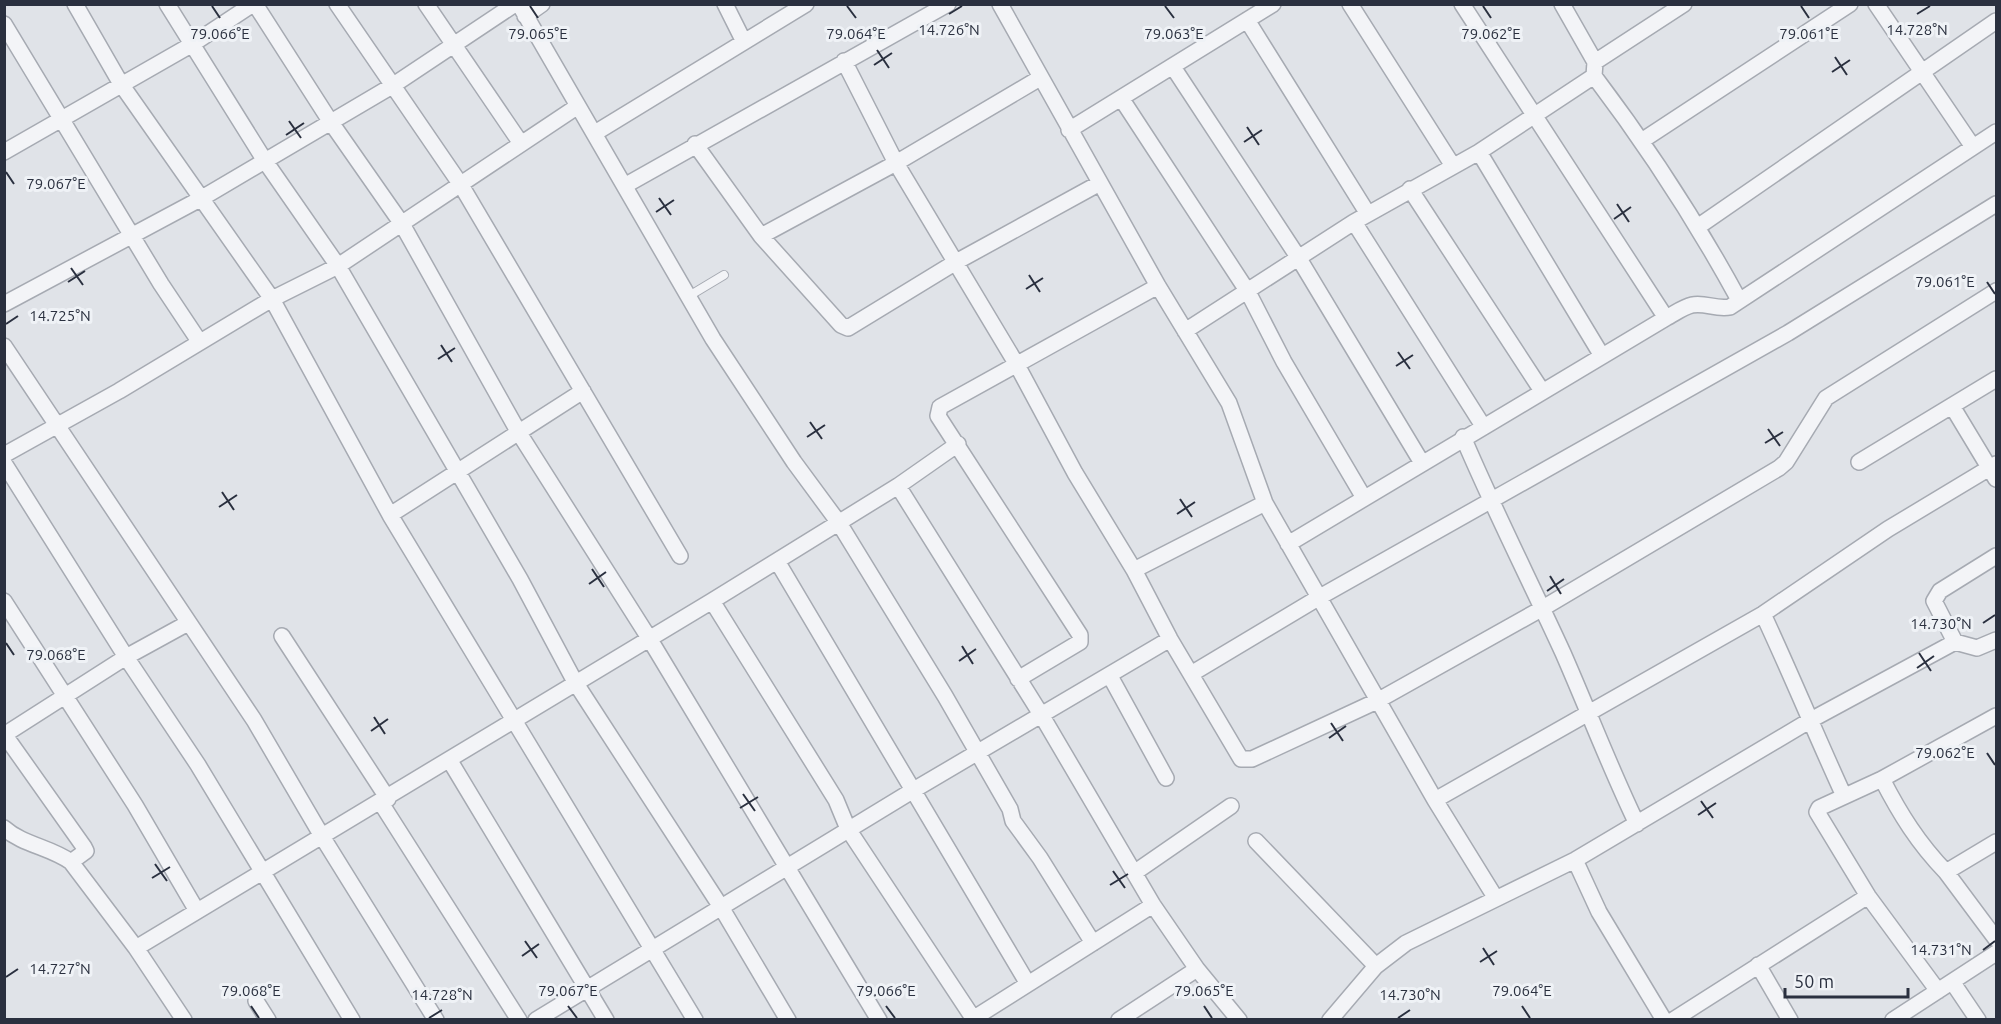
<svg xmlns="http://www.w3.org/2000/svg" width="2001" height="1024" viewBox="0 0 2001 1024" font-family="Ubuntu,sans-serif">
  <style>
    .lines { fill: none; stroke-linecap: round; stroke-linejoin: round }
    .lane-casing { stroke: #a6aab2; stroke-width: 10 }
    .street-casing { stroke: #a6aab2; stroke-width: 18 }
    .lane { stroke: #f3f4f7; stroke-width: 8 }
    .street { stroke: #f3f4f7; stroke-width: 15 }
    .ticks { fill: none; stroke: #2a303f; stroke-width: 2 }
    .ticks-label { font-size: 15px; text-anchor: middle; fill: #2a303f; stroke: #eff2f6; stroke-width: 6; stroke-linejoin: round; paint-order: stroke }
  </style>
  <rect width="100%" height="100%" fill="#e0e3e8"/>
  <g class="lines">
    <g class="lane-casing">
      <path id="lane" d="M689 296 724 275"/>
    </g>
    <g class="street-casing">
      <path id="street" d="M75 4 121 84 272 299 390 515 695 1020
        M167 4 265 161 338 266 520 579 575 682 721 907 788 1020
        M255 4 330 121 402 224 519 433 649 638 879 1020
        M337 4 461 185 680 556
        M426 4 520 142
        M519 4 713 339 794 462 839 523 945 696 1010 809 1013 821 1040 858 1093 943
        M725 4 744 42
        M1000 4 1158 286 1229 403 1265 503 1435 800 1495 897
        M1350 4 1453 166
        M1462 4 1666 318
        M1562 4 1595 62 1594 76C1650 150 1695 219 1739 300
        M1876 4 1973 147
        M525 16 542 4
        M1247 20 1368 214
        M4 24 161 284 199 341
        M844 61 896 163 1017 365 1075 473 1134 570 1170 639 1241 759H1252L1377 701 1543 608 1779 468 1786 462 1826 398 1996 291
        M1595 62 1684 4
        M1173 67 1298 257 1422 463
        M1121 98 1248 292 1284 362 1364 498
        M1069 130 1273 4
        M595 133 806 4
        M1643 140 1850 4
        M695 144 761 236 896 163 1040 78
        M4 152 191 45 253 4
        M1479 152 1602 356
        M626 185 948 4
        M1410 189 1542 391
        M1354 222 1483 426
        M1699 226 1996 21
        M761 236 841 325 848 328 956 262 1100 183
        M4 304 202 198 392 86 515 4
        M1185 331 1354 222 1479 152 1594 76
        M4 346 254 720 323 838 436 1020
        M1952 406 1996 479
        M1463 437C1494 510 1530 581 1563 653 1588 710 1610 768 1637 824
        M4 455 119 391 272 299 338 266 578 106
        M1859 462 1996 379
        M4 463 126 657 198 765 352 1020
        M898 486 1042 716 1153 905 1197 969 1239 1020
        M390 515 583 391
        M1288 544 1666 318C1674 314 1683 307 1692 305 1705 302 1716 310 1730 307L1996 132
        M777 561 1028 984
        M1134 570 1265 503
        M4 601 135 805 197 911
        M712 601 836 800 848 829 973 1018
        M1763 614C1791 674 1816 735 1844 796
        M282 636 388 799
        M1955 642 1934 601 1940 591 1996 556
        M1191 674 1318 598 1788 333 1996 204
        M1110 676 1166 778
        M1018 679 1080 642V635L938 416 940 407 1158 286
        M4 734 84 847 86 851 71 862
        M4 735 126 657 188 623
        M450 761 606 1020
        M1882 779C1900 814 1918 843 1946 872L1996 842
        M1435 800 1763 614 1888 529 1996 464
        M381 803 519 1020
        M4 828C23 845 50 847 71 862L136 948
        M1256 841 1376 966
        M1575 860 1599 912 1664 1020
        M1946 872 1996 939
        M1134 873 1231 806
        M1758 965 1790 1020
        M1953 983 1978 1020
        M1938 991 1868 896 1817 812 1819 808 1882 779 1996 716
        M256 1001 268 1020
        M184 1020 136 948 712 601 898 486 958 444
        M536 1020 912 791 1170 639
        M971 1020 1153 905
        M1119 1020 1197 969
        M1330 1020 1376 966 1406 943 1575 860 1809 721 1955 642 1977 648 1996 640
        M1673 1020 1868 896
        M1893 1020 1996 953"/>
    </g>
    <use href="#lane" class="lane"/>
    <use href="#street" class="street"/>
  </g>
  <path class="ticks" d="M212 6 220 18M530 6 538 18M847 6 856 18M1165 6 1174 18M1483 6 1491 18M1801 6 1809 18M949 14 962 6M1917 14 1930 6M877 50 889 68M1835 57 1847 75M874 65 892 53M1832 72 1850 60M289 121 301 138M1247 127 1259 145M286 135 304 123M1244 142 1262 130M6 172 14 184M659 198 671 215M1617 204 1629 222M656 212 674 200M1614 219 1631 207M71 268 83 285M1029 275 1040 292M68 282 85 271M1987 282 1995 294M1026 289 1043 278M6 324 18 316M441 345 452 362M1398 352 1410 369M438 359 455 348M1396 366 1413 355M810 422 822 439M1768 429 1780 446M807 437 825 425M1765 443 1783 432M222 492 234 510M1180 499 1192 517M219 507 237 495M1177 514 1195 502M592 569 604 587M1550 576 1561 594M589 584 606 572M1547 591 1564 579M1983 623 1995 615M6 643 14 655M962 646 973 664M1919 653 1931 671M959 661 976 649M1917 668 1934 656M374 717 385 734M1331 723 1343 741M371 731 388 719M1329 738 1346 726M1987 753 1995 765M743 794 755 811M1701 801 1713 818M740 808 758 797M1698 815 1716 803M155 864 167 881M1113 871 1125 888M152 878 170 867M1110 885 1128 874M525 941 537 958M1483 948 1494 965M1983 950 1995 941M522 956 539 944M1480 962 1497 951M6 977 18 969M251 1006 259 1018M568 1006 577 1018M886 1006 895 1018M1204 1006 1212 1018M1522 1006 1530 1018M429 1018 442 1010M1398 1018 1410 1010"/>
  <g class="ticks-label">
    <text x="949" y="35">14.726°N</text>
    <text x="1917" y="35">14.728°N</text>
    <text x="220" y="39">79.066°E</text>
    <text x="538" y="39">79.065°E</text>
    <text x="856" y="39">79.064°E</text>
    <text x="1174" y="39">79.063°E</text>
    <text x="1491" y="39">79.062°E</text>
    <text x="1809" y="39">79.061°E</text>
    <text x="56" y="189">79.067°E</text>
    <text x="1945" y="287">79.061°E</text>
    <text x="60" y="321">14.725°N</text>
    <text x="1941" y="629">14.730°N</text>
    <text x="56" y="660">79.068°E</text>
    <text x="1945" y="758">79.062°E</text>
    <text x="1941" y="955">14.731°N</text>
    <text x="60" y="974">14.727°N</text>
    <text x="251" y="996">79.068°E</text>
    <text x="568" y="996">79.067°E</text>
    <text x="886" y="996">79.066°E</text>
    <text x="1204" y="996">79.065°E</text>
    <text x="1522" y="996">79.064°E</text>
    <text x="442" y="1000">14.728°N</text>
    <text x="1410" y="1000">14.730°N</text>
  </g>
  <rect width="2001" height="1024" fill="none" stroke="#2a303f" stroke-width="12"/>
  <path d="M1785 988v9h123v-9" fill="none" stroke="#2a303f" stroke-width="3"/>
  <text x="1794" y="988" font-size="18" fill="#2a303f" stroke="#eff2f6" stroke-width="4.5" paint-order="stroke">50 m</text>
</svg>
